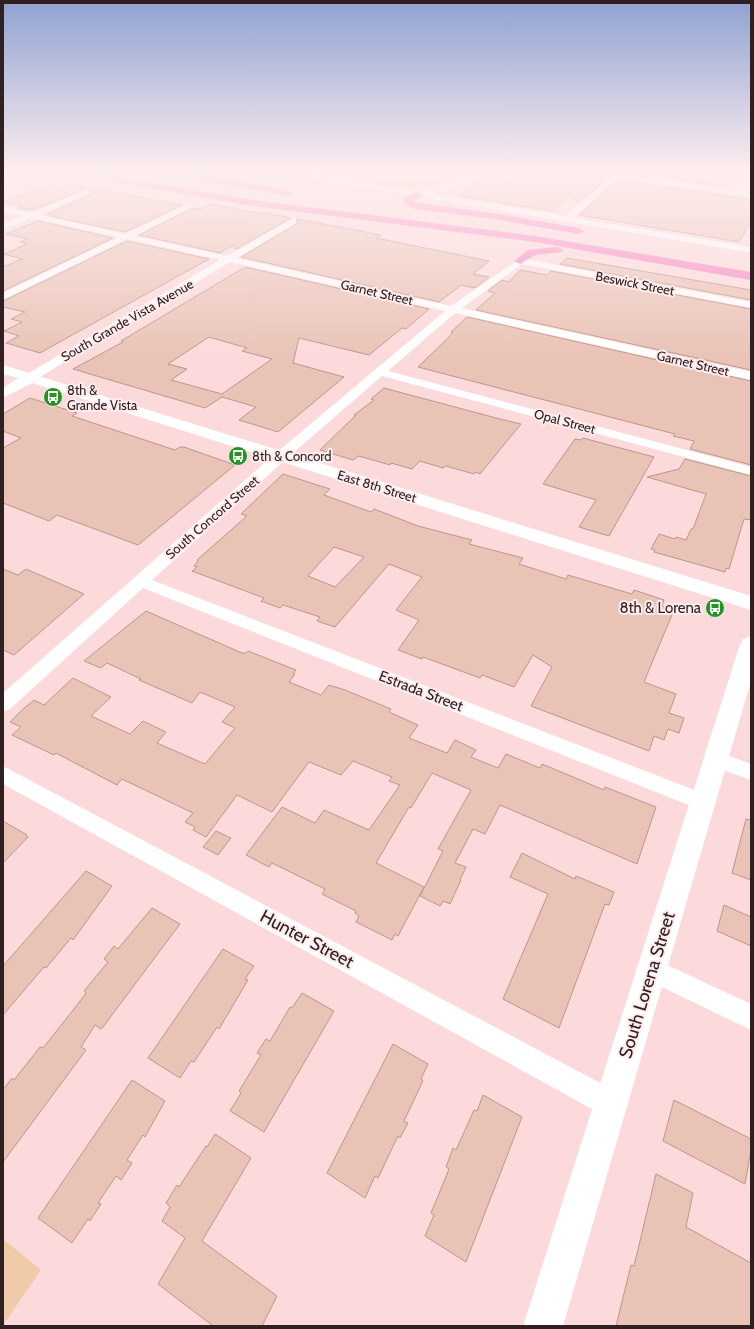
<svg xmlns="http://www.w3.org/2000/svg" width="754" height="1329" viewBox="0 0 754 1329" font-family="Cabin,sans-serif">
  <style>
    .green { fill: #efcba9 }
    .building { fill: #e9c3b6; stroke: #bb978a; fill-rule: evenodd }
    .lines { fill: none; stroke-linecap: round; stroke-linejoin: round }
    .street { fill: #fff; fill-rule: evenodd }
    .secondary { fill: #fff; fill-rule: evenodd }
    .highway { fill: #f683bf; fill-rule: evenodd }
    .labels { text-anchor: middle; stroke-width: 4; stroke-linejoin: round; paint-order: stroke }
    .far-street-label { font-size: 13px; fill: #302021; stroke: #fdeced }
    .far-poi-label { font-size: 13px; fill: #302021; stroke: #fdeced; text-anchor: start }
    .poi-label { font-size: 15px; fill: #302021; stroke: #fdeced; text-anchor: end }
    .street-label { font-size: 15px; fill: #302021; stroke: #fdeced }
    .near-street-label { font-size: 18px; fill: #302021; stroke: #fdeced }
  </style>
  <rect width="100%" height="100%" fill="#fcdadb"/>
  <path class="green" d="M310 173H476L414 191Z
    M3 1239 41 1270 3 1325Z"/>
  <path class="building" d="M492 173H595L597 176 607 178 578 203 571 195 552 211 460 196 484 179 490 176Z
    M631 173 687 175 689 173H730L723 187Z
    M618 180 751 200V222L739 242 579 215Z
    M71 184 126 195 182 205 125 232 50 216 52 215 47 214 90 195 91 192 87 189 32 210 19 208 23 206 3 202 49 185 64 187Z
    M210 204 259 213H266L291 218 236 249 233 245 220 253 139 235 192 208 200 209Z
    M297 219 381 235 376 238 489 261 473 274 489 277 475 288 461 285 439 302 241 257 297 224Z
    M38 221 113 238 3 291V267L22 259 4 254 27 244 20 242 28 239 6 234Z
    M127 241 209 259 40 353 6 343 19 336 4 331 22 322 11 319 25 312 3 307V301Z
    M567 258 751 290V300L560 264Z
    M245 267 429 309 406 329 402 328 369 355 299 338 293 363 344 377 278 432 239 420 256 407 222 397 205 408 73 369 123 342 121 341ZM209 337 247 348 242 351 272 359 222 394 171 380 187 369 168 364Z
    M520 270 547 275 551 271 751 309V370L476 310 495 293 488 291 502 280 509 282Z
    M467 317 751 381V465L690 449 694 441 673 436 675 434 418 367 450 336 453 332H451Z
    M384 388 500 419 521 424 480 474 476 472 474 474 446 466 443 468 420 461 412 469 391 463 390 465 359 456 353 460 320 450 356 415H354L374 400 371 399Z
    M30 398 77 413 72 416 175 450 180 447H184L235 465 138 545 57 515 49 521 3 503V448L21 438 3 431V414Z
    M583 438 654 457 609 536 579 527 596 500 543 484 575 439 581 440Z
    M685 459 751 476V520L744 519 729 569 726 568 725 572 654 552 655 550 651 549 659 534 675 539 676 537 686 540 691 529H693L706 494 647 477 679 469Z
    M283 474 330 489 324 495 371 512 374 509 418 526 472 540 469 544 523 558 519 564 566 579 568 575 632 594 634 590 664 600 662 606 674 610 644 682 676 694 669 713 684 718 679 733 668 729 664 740 654 736 649 751 531 706 552 667 533 655 514 687 482 675 480 678 423 657 422 659 398 650 419 620 396 610 422 577 389 564 335 627 317 621 320 617 283 605 280 608 261 601 264 598 192 571 197 567 194 566 198 561 197 560 247 516 241 514ZM334 547 364 557 335 587 308 576Z
    M3 569 18 575 26 569 84 594 14 655 3 650Z
    M146 611 242 653H246L248 651 296 670 293 674H295L289 682 321 695 329 685 345 690 391 709 389 712 418 725 409 738 447 753 455 740 476 750 471 757 498 768 506 754 540 768 542 764 604 790 605 787 656 807 637 864 500 805 485 834 473 829 455 863 466 867 460 880H461L450 904 443 901 440 906 420 896 443 851 438 849 471 790 432 773 411 808 409 807 376 863 424 887 398 936 395 934 392 940 356 922 359 916 355 913 356 911 322 894 325 889 272 863 269 867 246 855 282 807 315 823 324 810 369 830 400 785 389 781 392 777 353 761 341 775 309 762 272 812 237 795 206 837 193 830 195 827 185 822 193 813 122 779 117 785 56 753 54 755 12 735 21 727 10 722 22 710 34 700 44 705 73 678 111 697 91 716 130 734 143 721 166 732 157 743 205 764 235 728 222 722 235 707 200 692 192 703 139 680 141 679 107 663 101 668 84 661Z
    M746 819 751 820V880L732 873Z
    M3 821 27 835 26 836 28 837 3 863Z
    M216 831 231 838 218 855 203 847Z
    M522 853 575 879 576 876 614 892 609 905 605 904 559 1028 503 999 548 894 510 877Z
    M86 871 112 886 73 940 71 938 46 968 44 967 3 1015V966Z
    M724 905 751 917V946L717 931Z
    M152 908 180 924 103 1027 101 1029 95 1025 81 1047 86 1050 3 1162V1090L12 1078 14 1080 40 1047 43 1048 74 1009 86 993 84 991 108 962 104 959 114 946 118 949Z
    M223 949 254 966 245 979 248 980 219 1029 217 1027 194 1062 191 1061 180 1078 148 1058Z
    M302 993 334 1011 264 1132 230 1111 241 1093 239 1091 261 1055 257 1053 266 1039 270 1041 290 1007 292 1008Z
    M393 1044 428 1064 421 1079 423 1081 404 1121 408 1123 400 1138 398 1136 378 1178 375 1176 365 1198 327 1173Z
    M132 1080 165 1101 145 1137 143 1135 127 1160 132 1163 121 1180 116 1176 98 1203 101 1204 90 1221 88 1219 72 1243 38 1218Z
    M483 1095 522 1117 466 1262 425 1236 434 1215 431 1213 449 1169 446 1167 453 1148 456 1150 474 1110 477 1111Z
    M674 1100 751 1139V1150L745 1184 663 1141Z
    M215 1134 251 1158 202 1241 277 1296 262 1326H213L158 1284 185 1238 162 1221 170 1207 166 1203 177 1185 179 1187 206 1146 207 1147Z
    M656 1174 693 1193 686 1227 751 1263V1326H616L631 1265 634 1266Z"/>
  <g class="lines">
    <path class="street" d="M253 173H262L255 178H249L248 176Z
      M287 173H303L419 192 480 173H491L490 175 430 194 566 216 610 177 597 175 596 173H622L736 190 747 173H751V179L743 191 751 193V197L617 178 574 218 751 247V253L291 175Z
      M86 190 90 192 89 194 40 215 125 234 188 204H191V208L135 236 227 256 293 218 296 219V223L237 258 451 306 520 258 751 302V308L522 264 462 308 751 372V380L455 313 388 371 751 467V475L382 376 286 459 152 580 710 796 713 802 710 808 703 811 696 808 143 588 10 709 3 711V693L276 453 445 311 230 262 35 380H27L25 377 27 374 220 260 127 239 3 300V293L118 237 32 218 3 230V224L22 216 3 211V207L30 213Z
      M716 751 751 764V780L709 765 706 759 709 753Z
      M3 766 621 1094 625 1104 621 1114 611 1118 601 1114 3 784Z
      M652 958 751 1004V1030L643 978 640 970 643 962Z"/>
    <path class="secondary" d="M3 173H16L3 179Z
      M3 365 751 596V610L32 383 3 398V388L18 378 3 374Z
      M751 636V681L563 1326H523L740 644 743 639Z"/>
    <path class="highway" d="M3 173H8L11 175 9 177H3Z
      M75 173H95L247 199 535 236 751 272V280L535 242 247 205 80 176Z
      M172 173H190L289 190 294 193 289 196 176 176Z
      M418 192 423 195 413 201 417 203 494 213 579 228 584 231 579 234 494 219 415 209 403 203 404 197Z
      M557 247 563 250 561 252 535 255 520 264 514 261 528 250Z"/>
  </g>
  <linearGradient id="sky" x2="0" y2="1"><stop stop-color="#8fa2d1"/><stop offset="0.48" stop-color="#feeeef"/><stop offset="1" stop-color="#feeeef" stop-opacity="0"/></linearGradient>
  <rect width="754" height="359" fill="url(#sky)"/>
  <defs>
    <g id="bus-disc" transform="scale(1)"><circle r="9.5" fill="#229523" stroke="#fdeced"/><path d="M-5-6H5V4H4V6H2V4H-2V6H-4V4H-5ZM-3.5-4V0h7V-4ZM-3.5 1.2v1.5H-2V1.2ZM2 1.2v1.5H3.5V1.2Z" fill="#fff"/></g>
  </defs>
  <g fill-rule="evenodd">
    <use href="#bus-disc" x="53" y="397"/>
    <use href="#bus-disc" x="238" y="456"/>
    <use href="#bus-disc" x="715" y="608"/>
  </g>
  <g class="labels">
    <g class="far-street-label">
      <text transform="translate(635 283) rotate(11)" y="5">Beswick Street</text>
      <text transform="translate(377 292) rotate(13)" y="5">Garnet Street</text>
      <text transform="translate(127 320) rotate(-30)" y="5">South Grande Vista Avenue</text>
      <text transform="translate(693 363) rotate(13)" y="5">Garnet Street</text>
      <text transform="translate(565 421) rotate(15)" y="5">Opal Street</text>
      <text transform="translate(377 486) rotate(17)" y="5">East 8th Street</text>
      <text transform="translate(212 517) rotate(-41)" y="5">South Concord Street</text>
    </g>
    <g class="far-poi-label">
      <text x="67" y="395">8th &amp;<tspan x="67" dy="15">Grande Vista</tspan></text>
      <text x="252" y="461">8th &amp; Concord</text>
    </g>
    <g class="poi-label">
      <text x="701" y="613">8th &amp; Lorena</text>
    </g>
    <g class="street-label">
      <text transform="translate(421 691) rotate(21)" y="5">Estrada Street</text>
    </g>
    <g class="near-street-label">
      <text transform="translate(307 939) rotate(28)" y="6">Hunter Street</text>
      <text transform="translate(647 985) rotate(-73)" y="6">South Lorena Street</text>
    </g>
  </g>
  <rect width="754" height="1329" fill="none" stroke="#302021" stroke-width="8"/>
</svg>
